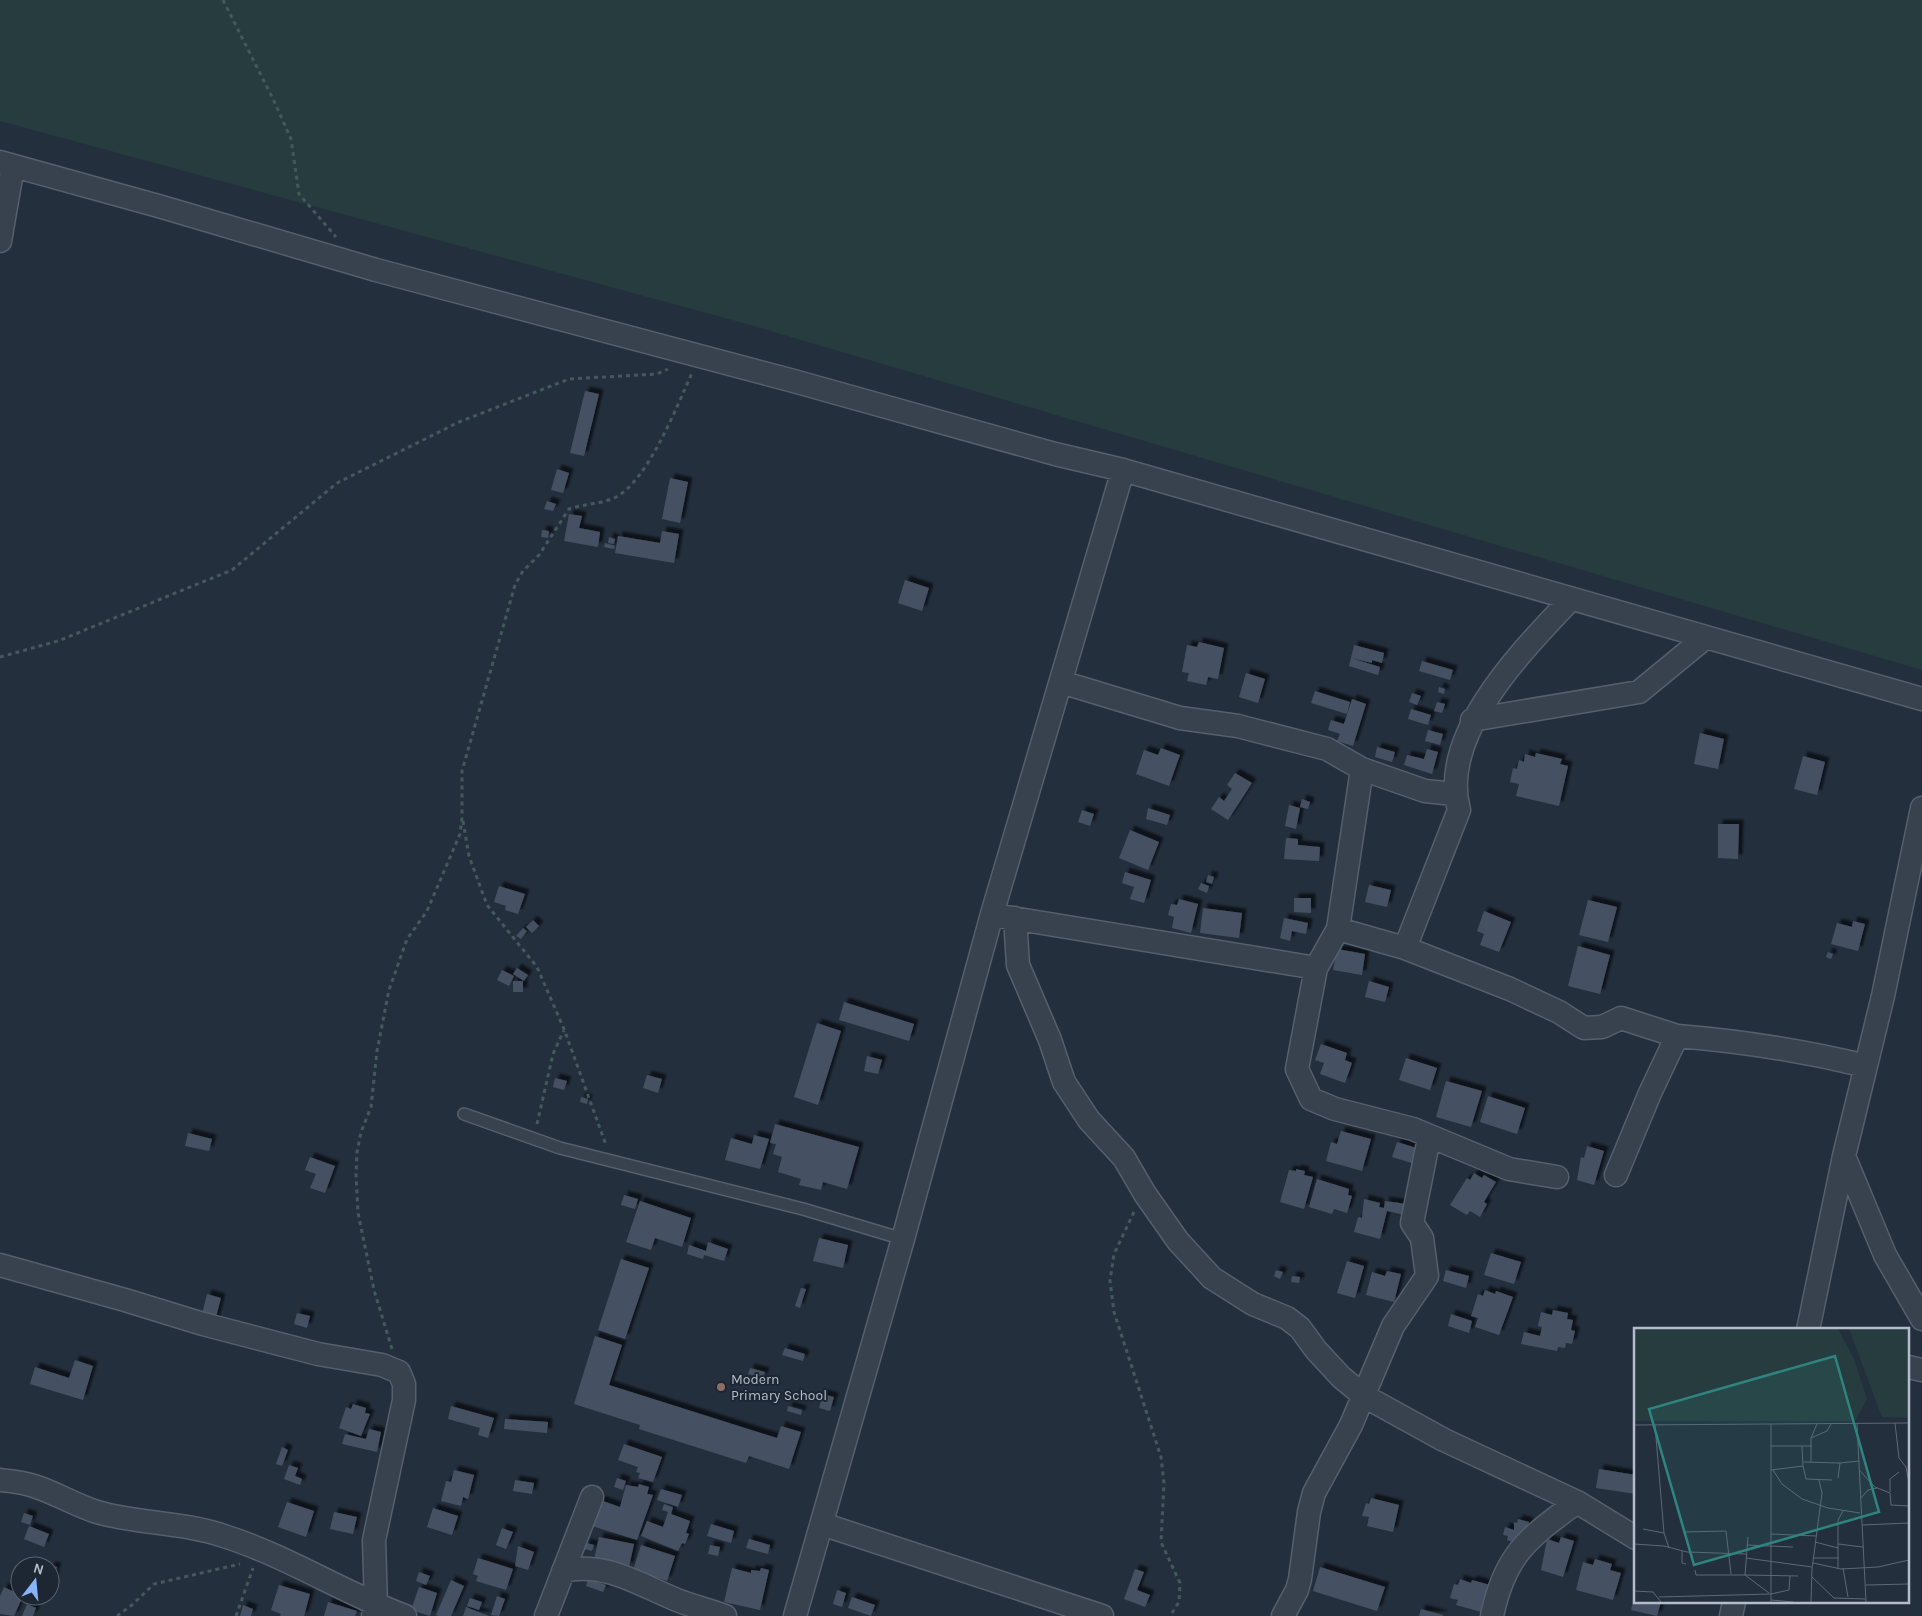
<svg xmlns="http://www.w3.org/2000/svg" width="1922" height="1616" viewBox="0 0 1922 1616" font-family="Karla,sans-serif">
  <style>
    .green { fill: #263c3f }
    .building { fill: #455162; filter: url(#shadow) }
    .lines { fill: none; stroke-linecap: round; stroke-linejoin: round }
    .lane-casing { stroke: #565f6c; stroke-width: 14 }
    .street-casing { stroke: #565f6c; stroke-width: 25 }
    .path { stroke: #44595c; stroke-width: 3; stroke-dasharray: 4 4; stroke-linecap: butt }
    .lane { stroke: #38414e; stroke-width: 11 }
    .street { stroke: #38414e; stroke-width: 22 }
    .education-dot { fill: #8d6e63; stroke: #1d2633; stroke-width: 2 }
    .labels { text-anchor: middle; stroke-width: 4; stroke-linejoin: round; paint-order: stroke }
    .poi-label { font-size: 14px; fill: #b4bcc9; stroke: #1d2633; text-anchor: start }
    .inset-road { fill: none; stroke: #5e6776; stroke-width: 1 }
    .view { fill: #308480; fill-opacity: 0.15; stroke: #308480; stroke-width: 2.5 }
    .inset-edge { fill: none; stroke: #b4bcc9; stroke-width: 2.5 }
  </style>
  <defs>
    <filter id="shadow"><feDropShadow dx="4.5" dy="-4.5" stdDeviation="1" flood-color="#0009"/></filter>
  </defs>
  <rect width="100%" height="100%" fill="#242f3e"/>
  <path class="green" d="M0 0H1922V670L747 324 0 121Z"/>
  <path class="building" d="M585 391 599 394 584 456 570 453Z
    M557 469 569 473 563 493 551 490Z
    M670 478 688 482 680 523 662 519Z
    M547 501 556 504 553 511 544 509Z
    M569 514 582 516 579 528 600 532 598 547 564 541Z
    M542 530 549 531 548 538 541 537Z
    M662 531 679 534 674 563 615 553 618 536 660 543Z
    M609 537 615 539 614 544 608 543Z
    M605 543 615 546 614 549 604 547Z
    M905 580 929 588 922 611 898 603Z
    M1199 642 1224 648 1218 679 1208 677 1206 685 1187 681 1189 673 1182 672 1187 645 1197 647Z
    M1354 645 1384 653 1382 663 1372 660V663L1351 658Z
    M1351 658 1380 667 1378 675 1349 666Z
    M1422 661 1453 670 1450 680 1419 671Z
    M1246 673 1265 679 1258 703 1239 697Z
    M1439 687 1445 689 1444 694 1438 692Z
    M1315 691 1350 702 1347 714 1311 703Z
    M1412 693 1421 696 1417 705 1409 702Z
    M1352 699 1366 704 1353 746 1337 741 1340 734 1328 730 1331 720 1344 724Z
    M1437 702 1445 704 1442 713 1434 711Z
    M1411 709 1431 715 1428 725 1408 719Z
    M1428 730 1443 734 1440 745 1425 741Z
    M1700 733 1724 739 1718 769 1694 764Z
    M1377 747 1395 752 1392 762 1375 757Z
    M1161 748 1180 755 1169 786 1136 774 1144 750 1158 755Z
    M1427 749 1438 752 1432 774 1404 765 1407 755 1424 759Z
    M1536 753 1562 759 1560 764 1568 766 1559 806 1516 796 1519 784 1510 782 1513 768 1517 769 1519 760 1524 762 1525 754 1535 757Z
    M1803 756 1825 762 1817 795 1794 789Z
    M1235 773 1252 783 1228 820 1211 809 1219 797 1224 801 1232 789 1227 785Z
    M1302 799 1310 802 1308 809 1300 807Z
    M1289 805 1300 808 1296 829 1285 826Z
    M1148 808 1170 815 1167 825 1146 819Z
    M1082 810 1094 814 1090 826 1078 822Z
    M1718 824H1739L1738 859 1718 858Z
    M1130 830 1159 842 1148 870 1119 858Z
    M1286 838 1298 839V845L1320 847 1319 861 1284 859Z
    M1125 872 1151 880 1144 903 1130 899 1134 887 1122 883Z
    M1208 875 1214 877 1212 884 1206 882Z
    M1201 883 1209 886 1207 893 1198 889Z
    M1369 885 1391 890 1387 907 1365 902Z
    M499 886 525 894 518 914 505 910 506 906 494 902Z
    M1294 898H1311V913L1294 912Z
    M1179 899 1198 904 1191 933 1172 928 1174 917 1168 915 1171 904 1177 905Z
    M1588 900 1617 907 1608 942 1579 935Z
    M1203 908 1242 913 1239 938 1200 933Z
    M1484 911 1511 922 1499 952 1480 945 1484 934 1477 931Z
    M1284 918 1308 923 1306 934 1292 931 1290 941 1280 938Z
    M533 920 539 926 532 933 526 927Z
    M1853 921 1865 924 1858 951 1831 944 1837 923 1852 927Z
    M523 928 527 931 521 939 516 936Z
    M1578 946 1610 955 1600 994 1568 986Z
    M1337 949 1365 954 1362 975 1333 970Z
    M1828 952 1833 954 1831 959 1826 957Z
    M517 968 528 975 524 981 513 974Z
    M502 970 514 976 509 986 497 980Z
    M513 981H523V992H513Z
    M1369 981 1389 987 1385 1002 1365 997Z
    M844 1002 914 1024 909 1041 839 1020Z
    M817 1023 841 1031 818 1105 794 1097Z
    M1321 1044 1347 1053 1345 1060 1352 1063 1345 1083 1320 1074 1324 1063 1315 1060Z
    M867 1056 882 1060 878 1074 864 1071Z
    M1406 1058 1437 1068 1430 1090 1399 1080Z
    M647 1075 662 1079 658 1093 643 1088Z
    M555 1078 567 1081 564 1090 553 1087Z
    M1446 1081 1482 1091 1471 1127 1436 1117Z
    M1488 1096 1525 1108 1517 1134 1480 1122Z
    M581 1097 588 1099 587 1104 580 1102Z
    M775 1124 859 1147 847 1189 823 1182 821 1190 799 1185 801 1179 778 1172 782 1157 773 1154 776 1144 770 1143Z
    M1341 1131 1371 1139 1362 1171 1326 1161 1331 1142 1337 1144Z
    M188 1133 212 1139 209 1151 185 1146Z
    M754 1135 769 1139 760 1169 725 1160 731 1138 752 1144Z
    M1397 1142 1420 1149 1415 1164 1392 1157Z
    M1587 1146 1604 1151 1594 1185 1577 1180 1581 1157 1584 1158Z
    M310 1157 335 1166 325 1193 310 1188 316 1174 305 1170Z
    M1296 1169 1305 1171 1304 1175 1313 1177 1304 1209 1280 1202 1289 1170 1296 1171Z
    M1474 1173 1482 1178 1484 1175 1496 1182 1484 1202 1487 1204 1480 1217 1470 1211 1467 1215 1450 1205 1467 1178 1470 1180Z
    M1317 1179 1349 1189 1348 1195 1352 1196 1347 1213 1334 1209 1332 1214 1309 1207Z
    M624 1195 638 1199 635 1209 621 1205Z
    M1364 1199 1380 1203 1379 1207 1384 1208 1385 1201 1407 1204 1405 1215 1387 1211 1380 1239 1354 1232 1358 1217 1362 1218Z
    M640 1201 691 1218 682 1247 655 1238 651 1250 626 1242Z
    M819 1238 848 1245 843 1268 813 1261Z
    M708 1242 728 1249 724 1261 704 1255 703 1259 687 1254 689 1245 706 1251Z
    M1491 1253 1521 1262 1514 1284 1484 1275Z
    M621 1259 649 1268 625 1339 598 1330Z
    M1347 1261 1364 1266 1355 1298 1337 1293Z
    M1276 1270 1283 1272 1280 1279 1274 1276Z
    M1446 1270 1469 1276 1466 1288 1443 1281Z
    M1387 1271 1401 1274 1394 1302 1366 1295 1372 1272 1385 1276Z
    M1292 1276 1300 1277 1299 1283 1291 1282Z
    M801 1288 806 1289 800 1308 795 1306Z
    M1485 1290 1495 1294 1496 1291 1513 1297 1499 1335 1475 1327 1478 1318 1471 1316 1478 1294 1483 1296Z
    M207 1294 221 1298 215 1321 201 1318Z
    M1553 1310 1568 1313 1567 1319 1573 1320 1571 1330 1575 1331 1572 1344 1566 1343 1565 1348 1558 1347 1557 1351 1521 1344 1524 1332 1540 1336 1542 1327 1538 1326 1541 1312 1552 1315Z
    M297 1313 310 1316 307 1328 294 1324Z
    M1451 1314 1472 1321 1469 1333 1448 1326Z
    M595 1336 622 1345 609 1385 777 1438 781 1426 801 1432 789 1469 749 1456 746 1463 639 1429 640 1425 574 1404Z
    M785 1348 805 1354 803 1361 782 1355Z
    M75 1360 93 1366 83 1400 30 1384 35 1367 69 1378Z
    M750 1368 765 1372 763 1378 748 1374Z
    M823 1394 834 1397 830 1411 819 1408Z
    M353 1404 366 1408 365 1413 370 1414 361 1436 339 1428 346 1407 351 1409Z
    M451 1406 494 1418 488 1438 478 1435 480 1428 448 1419Z
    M788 1406 802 1410 801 1415 787 1411Z
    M505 1419 548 1422 547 1433 504 1429Z
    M369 1429 381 1432 377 1452 342 1444 345 1434 366 1439Z
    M624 1444 662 1457 653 1482 638 1478 640 1473 636 1472 638 1467 618 1460Z
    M282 1447 288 1450 282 1466 276 1464Z
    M289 1465 298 1468 295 1476 302 1479 300 1485 284 1479Z
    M1599 1469 1636 1475V1494L1596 1488Z
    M454 1470 474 1475 468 1499 463 1497 461 1506 441 1501 446 1481 451 1482Z
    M617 1478 626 1481 623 1490 614 1487Z
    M515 1480 534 1483 532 1494 513 1491Z
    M639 1484 649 1487 647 1494 653 1495 637 1540 592 1526 600 1500 620 1507 626 1485 638 1487Z
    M661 1489 682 1495 678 1507 657 1500Z
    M1371 1498 1399 1505 1393 1532 1367 1526 1369 1517 1362 1516 1366 1503 1369 1504Z
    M287 1502 314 1511 306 1537 278 1527Z
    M664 1504 673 1507 671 1514 690 1521 686 1533 689 1534 685 1544 682 1543 678 1551 641 1536 647 1521 663 1527 668 1512 662 1510Z
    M433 1508 458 1516 452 1535 427 1527Z
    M334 1512 357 1517 353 1534 330 1529Z
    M24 1513 33 1516 30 1525 21 1522Z
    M1518 1519 1529 1522 1521 1545 1507 1540 1508 1536 1503 1535 1505 1527 1514 1530V1522L1517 1523Z
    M711 1524 734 1531 731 1543 707 1536Z
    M29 1526 49 1534 44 1547 24 1539Z
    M502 1528 513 1532 506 1549 496 1545Z
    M599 1537 634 1544 629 1567 594 1560Z
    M1561 1537 1574 1541 1563 1577 1541 1570 1547 1539 1559 1543Z
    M749 1539 770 1545 768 1554 746 1548Z
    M586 1543 594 1545 592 1551 584 1549Z
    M641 1545 675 1556 667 1581 633 1570Z
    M710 1545 720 1547 718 1556 708 1554Z
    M518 1546 534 1552 528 1570 515 1566Z
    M478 1558 513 1569 506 1590 476 1581 478 1576 473 1574Z
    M1595 1559 1612 1564 1610 1570 1621 1573 1613 1600 1576 1590 1583 1562 1593 1565Z
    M50 1566 57 1567 55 1573 50 1571Z
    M1320 1567 1385 1587 1377 1611 1313 1591Z
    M732 1568 751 1573V1570L760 1571 761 1568 769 1570 760 1610 724 1602Z
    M1135 1569 1144 1572 1137 1590 1150 1595 1145 1607 1124 1599Z
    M419 1572 430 1576 426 1585 416 1581Z
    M50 1573 55 1574 51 1589H50Z
    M588 1579 606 1585 603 1592 586 1586Z
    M1460 1579 1471 1583 1472 1580 1490 1585 1485 1613 1456 1605 1458 1600 1450 1598 1454 1584 1458 1585Z
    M451 1580 464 1586 451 1616H438L436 1615Z
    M279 1585 310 1594 304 1616H280L281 1614 271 1610Z
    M4 1587 23 1596 14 1616 0 1614V1596Z
    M419 1587 437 1593 430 1616 411 1610Z
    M837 1590 846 1593 842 1607 833 1604Z
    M497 1596 505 1599 499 1616 491 1615Z
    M852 1597 875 1605 871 1616 848 1608Z
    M470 1598 482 1602 479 1610 467 1606Z
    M328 1602 357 1611 355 1616H324Z
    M1633 1602 1637 1603 1661 1602 1657 1616 1631 1610Z
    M27 1604 36 1608 33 1616H22Z
    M243 1605 253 1609 251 1616H240Z
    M466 1607 489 1616H463Z
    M1421 1609 1443 1615V1616H1419Z"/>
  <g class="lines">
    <g class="lane-casing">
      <path id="lane" d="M464 1114 560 1148 803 1209 903 1239"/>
    </g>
    <g class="street-casing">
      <path id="street" d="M0 162 162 207 376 270 790 380 1055 454 1123 470 1922 699
        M0 241 13 166
        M1061 682 1180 718 1238 726 1327 749 1362 769 1425 791 1454 794
        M1472 720 1639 692 1706 637
        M1000 916 1316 968 1338 929 1362 769
        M1015 918 1018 965 1050 1040 1064 1082 1089 1120 1124 1158 1145 1194 1178 1241 1212 1278 1253 1304 1287 1318 1300 1328 1316 1350 1341 1377 1364 1396 1444 1440 1577 1502 1636 1538
        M1338 929 1405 948 1510 989 1559 1012 1584 1028 1602 1027 1621 1018 1677 1036
        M1405 948 1459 810C1438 734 1524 649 1571 599
        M1316 968 1297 1069 1311 1099 1335 1109 1413 1129 1509 1169 1557 1177
        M1844 1156 1885 1255 1922 1319
        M1616 1175 1650 1093 1677 1036C1740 1041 1804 1051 1866 1066
        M0 1265 125 1300 203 1324 318 1354 382 1365 399 1372 404 1384V1400L374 1540 376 1606 373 1616
        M1808 1330 1844 1156 1883 996 1922 808
        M1908 1367 1922 1370
        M0 1480C11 1481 23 1482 34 1486 56 1493 75 1505 97 1512 139 1524 183 1522 224 1536 287 1556 344 1593 405 1616
        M822 1524 1102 1616
        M563 1571C605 1561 640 1585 677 1600 692 1606 709 1610 725 1616
        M546 1616 592 1497
        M795 1616 903 1239 992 914 1123 470
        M1283 1616 1297 1590 1300 1579 1309 1512 1314 1493 1351 1425 1393 1326 1427 1276 1422 1238 1412 1223 1429 1138
        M1492 1616C1505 1554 1528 1538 1577 1502
        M1731 1616 1734 1602"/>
    </g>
    <path class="path" d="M223 0 274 101 291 139 299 194 336 237
      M0 657 58 641 232 570 337 483 459 422 569 379 657 374 668 369
      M463 821 469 856 487 905 537 967 564 1029 606 1145
      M537 1124 553 1054 564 1030
      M1134 1212 1114 1254 1110 1281 1114 1312 1161 1457 1164 1483 1161 1542 1180 1583 1179 1602 1170 1616
      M392 1349 374 1290 358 1213 356 1175 357 1152 361 1132 371 1107 377 1051 389 990 407 939 427 911 460 834 462 818V771L515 585 523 571 539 555 569 509C584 504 600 504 614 498 647 483 677 406 692 373
      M117 1616 132 1605 154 1584 240 1564
      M236 1616 253 1568"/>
    <use href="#lane" class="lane"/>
    <use href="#street" class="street"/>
  </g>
  <circle class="education-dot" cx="721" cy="1387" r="5"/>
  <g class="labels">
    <g class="poi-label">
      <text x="731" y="1384">Modern<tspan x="731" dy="16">Primary School</tspan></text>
    </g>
  </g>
  <g transform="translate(1634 1328)">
    <rect width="275" height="275" fill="#242f3e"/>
    <path d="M0 1H204L220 31 233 71 221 93H0ZM215 1H275V90L248 89Z" fill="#263c3f"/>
    <path class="inset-road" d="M261 95 265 130 272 139 275 155M137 96V274M223 96 232 274M0 97 275 95M21 97 30 205M177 110 193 103 197 96M137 118H178M170 134 206 135M177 134V110L183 96M169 138 172 151 198 152M137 142 169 138 168 118M139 142 148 156 168 171 194 180 226 185M225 142 241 159 256 165 257 177 275 178M204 150 206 135 225 133M256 164V151L265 144M227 170 234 162 243 160M228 197 275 195M9 201 30 205 35 220M49 204 92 203 97 246M137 206 182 208M114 209 111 247 164 248M181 214 204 220M0 216 30 218 53 224 112 226M204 216 229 219M113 217 159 219M48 223V235L52 236M112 230 178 239M179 230H205M179 235 207 241 244 239 275 232M209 240 214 269M204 241V192L209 183M61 242 62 247H111L135 265M178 249 200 270 232 271M232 257 275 256M0 263 19 264 27 274M25 269 137 266 155 262 156 248M137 272 159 274M177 274 178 241 188 165 185 152"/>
    <path class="view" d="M201 28 245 184 60 237 15 81Z"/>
    <rect width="275" height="275" class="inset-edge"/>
  </g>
  <g transform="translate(35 1581) rotate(16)"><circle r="24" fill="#1d2633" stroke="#59626f"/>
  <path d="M0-4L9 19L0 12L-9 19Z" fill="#8ab4f8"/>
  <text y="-8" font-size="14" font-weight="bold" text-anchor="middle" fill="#b4bcc9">N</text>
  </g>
</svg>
